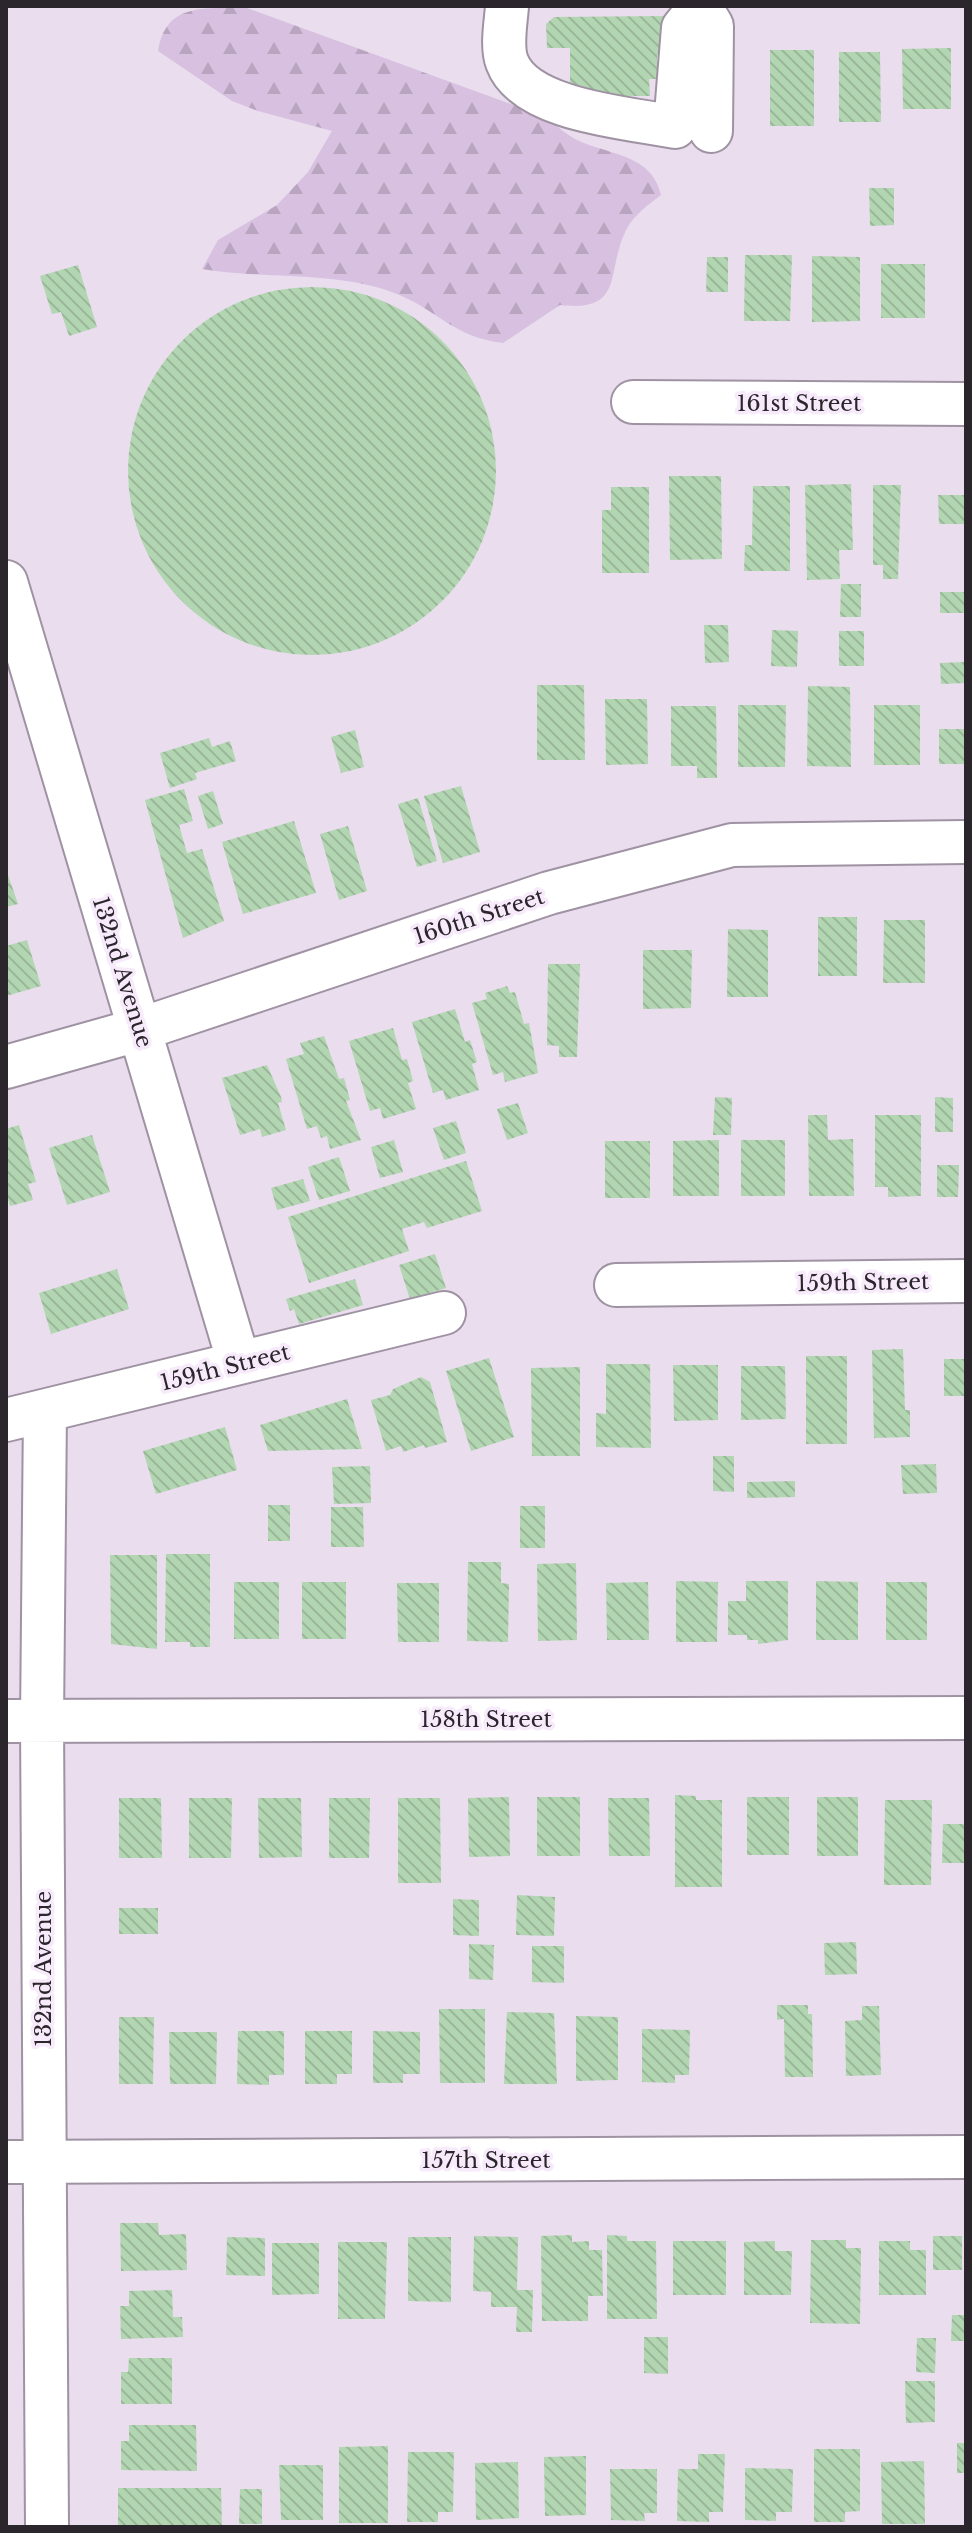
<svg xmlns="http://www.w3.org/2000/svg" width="972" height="2533" viewBox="0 0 972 2533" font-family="'Libre Baskerville',serif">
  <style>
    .forest { fill: url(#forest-firs) }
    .building { fill: url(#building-back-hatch) }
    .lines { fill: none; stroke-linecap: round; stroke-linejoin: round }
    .minor-casing { stroke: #9f93a3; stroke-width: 46 }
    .minor { stroke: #fff; stroke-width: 42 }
    .labels { text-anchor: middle; stroke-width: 7; stroke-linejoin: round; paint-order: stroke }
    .street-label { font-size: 22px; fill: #2b262c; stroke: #f7eafb }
  </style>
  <defs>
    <pattern id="forest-firs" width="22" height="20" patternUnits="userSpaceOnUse" patternTransform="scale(2)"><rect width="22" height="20" fill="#d8c0e1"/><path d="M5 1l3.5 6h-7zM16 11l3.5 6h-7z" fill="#baa5c1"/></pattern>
    <pattern id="building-back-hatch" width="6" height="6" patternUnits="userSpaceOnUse" patternTransform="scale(2)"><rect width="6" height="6" fill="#b3d6b2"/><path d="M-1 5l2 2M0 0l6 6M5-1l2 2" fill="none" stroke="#9ab899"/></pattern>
  </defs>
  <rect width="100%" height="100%" fill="#e9ddee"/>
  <path class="forest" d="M247 8 544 116C554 123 564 133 575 139 606 155 652 153 661 195 645 207 630 218 623 237 607 277 622 312 560 305L503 343C453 337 439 311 397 294 335 270 266 280 202 269L218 240 277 205 308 172 332 131 258 111 232 101 158 51C166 1 206 9 247 8Z"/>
  <path class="building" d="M664 16 665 55H657L658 79H649L650 96H570V48H547L546 24 554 17Z
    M951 48V109H903L902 49Z
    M770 50H814V126H770Z
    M839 52H880L881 122H839Z
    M869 188H894V225L870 226Z
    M745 255H792L790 321H744Z
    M812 256 860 257V321L812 322Z
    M707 257H728V292H706Z
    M881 264H925V318H881Z
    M78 265 97 327 69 336 61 312 52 314 40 276Z
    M128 471a184 184 0 1 1 368 0a184 184 0 1 1-368 0Z
    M669 476H721L722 559 670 560Z
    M851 484 853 550H839L840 579 807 580 805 485Z
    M873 485H901L898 579H883V565H873Z
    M753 486H790V571H744L745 545H752Z
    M611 487H649V573H602V510H611Z
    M938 495H966V524H939Z
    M841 584H861V617H840Z
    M940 592H966V613H940Z
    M704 625H728L729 662 705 663Z
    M772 630 798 631 797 667 771 666Z
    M839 631H864V666H839Z
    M966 662V683L941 684 940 663Z
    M537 685H584L585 760H537Z
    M808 686 850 687 851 767 807 766Z
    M605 699H647L648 764 606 765Z
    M738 705H786L785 767H738Z
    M874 705H920V765H874Z
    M671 706H716L717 778H697V766H671Z
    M939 729H966V764H939Z
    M355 730 364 767 341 773 331 737Z
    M209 738 212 747 230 741 236 761 195 773 197 779 170 788 160 753Z
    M461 786 480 852 443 863 424 796Z
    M184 789 193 821 179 825 187 853 202 849 224 921 183 938 145 800Z
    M213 791 223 824 208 829 198 796Z
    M418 798 437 861 417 867 398 804Z
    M294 821 316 893 243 914 222 842Z
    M348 826 367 891 339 900 320 834Z
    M6 869 18 904 6 907Z
    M818 917H857V976H818Z
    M884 920H925V983H883Z
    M728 929 768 930V997H727Z
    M27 940 41 986 6 996V946Z
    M643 950H692L691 1008 643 1009Z
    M548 964H580L577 1057H559V1046L547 1045Z
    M507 986 510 993 515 992 524 1024 529 1023 538 1073 505 1082 503 1072 493 1075 472 1003 487 999 485 993Z
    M455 1009 465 1042 470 1040 477 1062 472 1064 479 1090 446 1100 443 1090 433 1093 412 1022Z
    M393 1028 402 1060 407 1059 413 1081 408 1083 416 1109 383 1119 380 1108 370 1111 349 1041Z
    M324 1036 339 1079 344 1078 350 1100 346 1101 361 1140 330 1149 327 1136 321 1138 317 1126 307 1129 286 1059 304 1054 300 1043Z
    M267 1065 281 1097 282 1102 278 1103 286 1130 262 1137 260 1129 240 1135 222 1078Z
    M715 1097 732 1098 731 1135H713Z
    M935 1097 953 1098V1132H935Z
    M518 1103 528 1133 507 1140 497 1109Z
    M808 1115H827L828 1140 853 1139 854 1196H809Z
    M875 1115H921V1196L888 1197V1187H875Z
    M456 1121 466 1153 444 1160 433 1128Z
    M19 1125 36 1182 28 1184 33 1200 10 1206 6 1192V1129Z
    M92 1135 110 1192 67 1205 49 1148Z
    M394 1140 403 1172 380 1178 371 1147Z
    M719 1140V1196H673V1141Z
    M741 1140H785V1196H741Z
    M605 1141H650V1198H605Z
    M339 1157 350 1191 319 1200 308 1167Z
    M466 1161 482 1211 427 1228 424 1222 402 1229 409 1251 309 1283 288 1217Z
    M937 1165H959L958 1197H937Z
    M303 1179 310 1201 277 1210 271 1188Z
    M435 1254 446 1288 410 1299 399 1265Z
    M117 1269 129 1309 51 1334 39 1293Z
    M355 1279 363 1305 299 1324 294 1309 290 1311 286 1299Z
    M903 1349 905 1410H910V1437L874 1438 872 1350Z
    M806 1356H847V1444H806Z
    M489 1358 514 1437 471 1451 446 1371Z
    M944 1359H966V1396H944Z
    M606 1364H650L651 1448 596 1447V1413L606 1414Z
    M673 1365H718V1420L674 1421Z
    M741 1366H785L786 1419 741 1420Z
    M580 1367V1456H532L531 1368Z
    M421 1377 430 1382 447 1442 425 1448 424 1445 403 1452 401 1446 386 1451 371 1400 390 1395 393 1389Z
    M347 1399 362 1449 268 1451 260 1425Z
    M225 1427 237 1470 156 1494 143 1451Z
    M713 1456H734V1492L713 1491Z
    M936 1464 937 1493 903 1494 901 1465Z
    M370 1466 371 1503 334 1504 332 1467Z
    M795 1481V1497L747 1498V1482Z
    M268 1505H290V1541H268Z
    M520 1506H545V1548H520Z
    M331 1507H363L364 1547H331Z
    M166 1554H210V1647H190V1642H165Z
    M110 1555H157V1649L111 1644Z
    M468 1562H501V1583L509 1584 508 1642 467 1641Z
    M576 1563 577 1640 538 1641 537 1564Z
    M676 1581 718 1582 717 1642H676Z
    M746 1581H788V1640L758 1644V1640H747V1635H728V1601H746Z
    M816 1581 858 1582V1640H816Z
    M234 1582H279V1639H234Z
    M302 1582H346V1639H302Z
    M648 1582 649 1640H607L606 1583Z
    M886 1582H927V1640H886Z
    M397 1583H439V1642H398Z
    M675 1795 696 1796V1800H722V1887H675Z
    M509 1797 510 1856 469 1857 468 1798Z
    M537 1797H580V1856H537Z
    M747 1797H789V1855H747Z
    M817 1797H858V1856H817Z
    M119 1798H161L162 1858H119Z
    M189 1798H232L231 1858H189Z
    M258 1798H301L302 1857 259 1858Z
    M329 1798H370L369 1858H329Z
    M398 1798H440L441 1883H398Z
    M608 1798H649L650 1856H609Z
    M885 1800H932L931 1885H884Z
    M943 1824H966V1863H942Z
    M517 1895 555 1897 554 1936 516 1935Z
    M453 1899 479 1900V1936L453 1935Z
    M119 1908H158V1934H119Z
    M856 1942 857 1974 825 1975 824 1943Z
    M469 1944 494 1945 493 1980 469 1979Z
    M532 1946H564V1983L532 1982Z
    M777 2005H808V2014H812L813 2077H785L784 2019 777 2020Z
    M862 2006H879L881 2075 846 2076 845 2021 862 2020Z
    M439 2009H485V2083H440Z
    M507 2012 554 2013 557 2084H504Z
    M576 2016 618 2017V2080L576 2081Z
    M119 2017H154L153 2084H119Z
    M642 2029 690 2030 689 2075H675V2083L642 2082Z
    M238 2031H284V2075H269V2085L237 2084Z
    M305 2031H352V2074H337V2084H305Z
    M373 2031 420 2032V2074H403V2083H373Z
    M169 2032H217L216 2084H170Z
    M120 2223H158L159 2235 186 2234 187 2270 121 2271Z
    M572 2235V2242L589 2241V2250H602L603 2296H588V2321H542L541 2236Z
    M607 2235 627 2236V2241H656L657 2319H607Z
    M474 2236 518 2237 517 2290H533L532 2332H516L517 2307H491V2292L473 2291Z
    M933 2236H962V2270H933Z
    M227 2237 265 2238V2276L226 2275Z
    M408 2237H451V2302L408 2301Z
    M811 2240H846V2248H861L860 2324 810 2323Z
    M673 2241H726V2295H673Z
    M775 2241V2251H792L791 2295H744V2242Z
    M879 2241H910V2250H926V2295H879Z
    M338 2242H387L385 2319H338Z
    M272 2243H319V2294L272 2295Z
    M172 2290 173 2317H182L183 2337 121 2339 120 2306H129V2291Z
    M952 2315H966V2341H951Z
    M644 2337H668V2374L644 2373Z
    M917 2338H936L935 2373 916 2372Z
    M129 2358H172V2404H121V2372H128Z
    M905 2381H935V2422L906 2423Z
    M129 2425H196L197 2471 121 2470V2441H129Z
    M957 2443H966V2473H957Z
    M388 2446V2523H339V2447Z
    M814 2449H860V2511L845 2512V2522H814Z
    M408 2452H454L453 2512H438V2522H407Z
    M698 2454H725L723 2512H709V2522L677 2521 678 2469H698Z
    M586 2456V2515L545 2516 544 2457Z
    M924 2461 925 2524H882L881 2462Z
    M518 2462 519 2518 476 2520 475 2463Z
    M279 2465H323V2520H281Z
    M745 2468 793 2469 792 2512H776V2521L745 2520Z
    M610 2469H657V2513H644L645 2521 611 2520Z
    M118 2488H221L222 2526 118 2525Z
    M240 2489H262V2524H239Z"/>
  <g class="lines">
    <g class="minor-casing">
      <path id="minor" d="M507 6C506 22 501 46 507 62 525 111 630 118 675 127L683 28 700 7
        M700 6 712 26 711 131
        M633 402 966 404
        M6 582 239 1363
        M6 1067 141 1029 549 893 732 845 966 842
        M616 1285 966 1281
        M45 1411 42 1721 47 2527
        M6 1420 444 1313
        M6 1721 966 1718
        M6 2162 966 2157"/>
    </g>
    <use href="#minor" class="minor"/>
  </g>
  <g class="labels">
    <g class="street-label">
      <text x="799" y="411">161st Street</text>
      <text transform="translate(479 916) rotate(-18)" y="8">160th Street</text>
      <text transform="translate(123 972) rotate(73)" y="8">132nd Avenue</text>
      <text transform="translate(863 1282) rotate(-1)" y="8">159th Street</text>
      <text transform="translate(225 1367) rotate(-14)" y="8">159th Street</text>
      <text x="486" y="1727">158th Street</text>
      <text transform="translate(43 1969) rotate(-90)" y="8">132nd Avenue</text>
      <text x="486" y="2168">157th Street</text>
    </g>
  </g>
  <rect width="972" height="2533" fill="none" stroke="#2b262c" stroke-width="16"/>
</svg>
